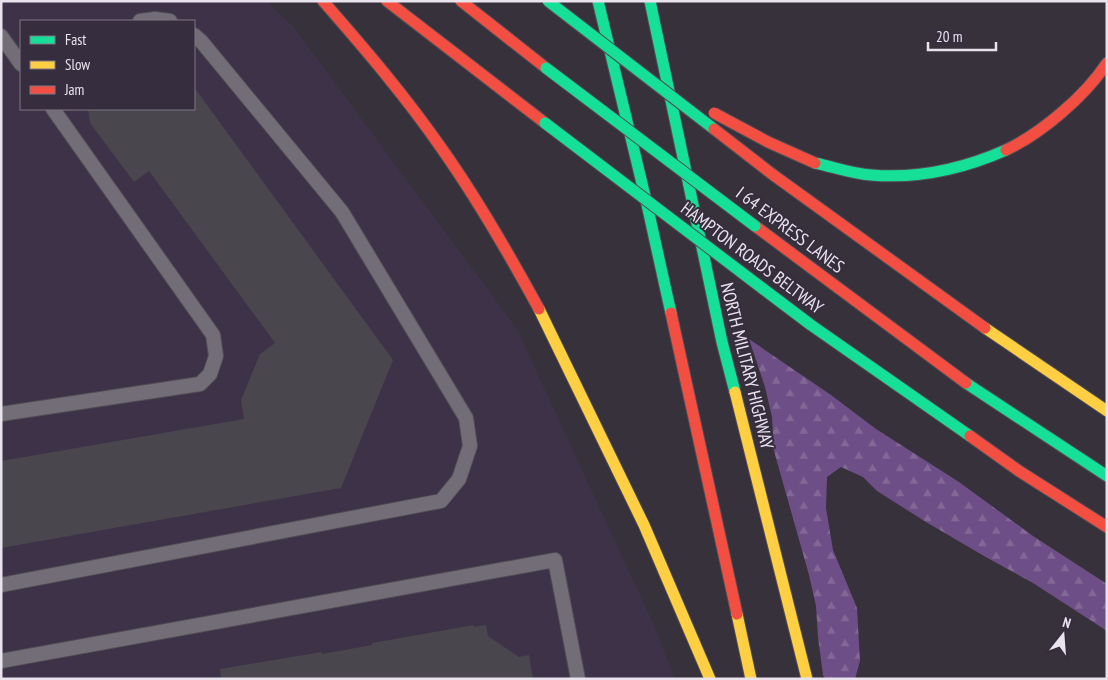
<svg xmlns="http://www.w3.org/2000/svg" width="1108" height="680" viewBox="0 0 1108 680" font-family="'PT Sans Narrow',sans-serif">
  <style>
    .built { fill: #3d3247; fill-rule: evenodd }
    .forest { fill: url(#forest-firs) }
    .building { fill: #4a464d }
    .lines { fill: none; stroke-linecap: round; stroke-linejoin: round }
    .lane-casing { stroke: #524e56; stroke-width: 16 }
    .fast-casing { stroke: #524e56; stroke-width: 13 }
    .slow-casing { stroke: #524e56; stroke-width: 13 }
    .jam-casing { stroke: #524e56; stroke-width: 13 }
    .lane { stroke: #726d76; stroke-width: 14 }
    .fast { stroke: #16e098; stroke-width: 11 }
    .slow { stroke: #ffcf43; stroke-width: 11 }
    .jam { stroke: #f24e42; stroke-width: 11 }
    .fast-bridge-casing { stroke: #524e56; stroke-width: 13; stroke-linecap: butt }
    .jam-bridge-casing { stroke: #524e56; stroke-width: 13; stroke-linecap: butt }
    .fast-bridge { stroke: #16e098; stroke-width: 11 }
    .jam-bridge { stroke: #f24e42; stroke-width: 11 }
    .labels { text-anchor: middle; stroke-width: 4; stroke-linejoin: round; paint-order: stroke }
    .street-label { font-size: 18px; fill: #e9e3ee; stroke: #362d3e }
  </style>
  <defs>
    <pattern id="forest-firs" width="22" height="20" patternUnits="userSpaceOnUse" patternTransform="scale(1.25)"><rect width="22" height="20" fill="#6e4e86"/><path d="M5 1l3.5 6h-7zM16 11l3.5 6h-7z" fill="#836797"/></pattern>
  </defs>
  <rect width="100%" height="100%" fill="#36313a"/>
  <path class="built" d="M1 1H266L293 26 517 329 655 627 675 679H1ZM21 21H194V109H21Z"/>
  <path class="forest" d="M749 339 831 395 876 429 959 482 1033 536 1107 584V631L1033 583 984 556 926 522 877 491 863 477 841 467 827 477 826 508 833 550 857 608 860 661 855 679H825L823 675 818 637 816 606 809 575 774 451 772 417 765 387Z"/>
  <path class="building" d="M194 87 393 360 341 488 1 548V461L244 419 241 400 260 354 275 343 149 171 134 182 90 123 88 109H194Z
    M474 625V627L486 625 488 636 519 657 529 655 533 679H221L220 669 322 652V654L372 645V643Z"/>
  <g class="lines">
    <g class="lane-casing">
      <path id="lane" d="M140 21 155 19 170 21
        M1 36 21 64
        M1 414 200 384 210 374 216 356 213 335 201 318 53 109
        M1 585 441 501 459 479 470 446 466 418 342 212 201 41 194 35
        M1 661 555 560 578 679"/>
    </g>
    <g class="fast-casing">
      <path id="fast" d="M598 1 646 200 671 313
        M650 1 722 342 735 392
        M815 163C834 167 852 174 871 175 918 179 963 169 1006 150
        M762 288 811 325 970 436
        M966 383 1107 476"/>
    </g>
    <g class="slow-casing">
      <path id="slow" d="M539 309 644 525 710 679
        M985 328 1107 411
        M735 392 807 679
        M737 614 751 679"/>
    </g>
    <g class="jam-casing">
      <path id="jam" d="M323 1C365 49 406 97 442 149 478 200 509 254 539 309
        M387 1 545 123
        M461 1 546 68
        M1006 150C1042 133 1085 96 1107 63
        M772 174 985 328
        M755 226 966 383
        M671 313 737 614
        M970 436 1019 471 1107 527"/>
    </g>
    <use href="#lane" class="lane"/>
    <use href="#fast" class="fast"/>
    <use href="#slow" class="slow"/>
    <use href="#jam" class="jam"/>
    <g class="fast-bridge-casing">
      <path id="fast-bridge" d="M548 1 714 129
        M546 68 755 226
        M545 123 762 288"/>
    </g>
    <g class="jam-bridge-casing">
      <path id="jam-bridge" d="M714 113 768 142 815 163
        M714 129 772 174"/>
    </g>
    <use href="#fast-bridge" class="fast-bridge"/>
    <use href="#jam-bridge" class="jam-bridge"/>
  </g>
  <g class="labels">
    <g class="street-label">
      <text transform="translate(790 230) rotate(37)" y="6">I 64 EXPRESS LANES</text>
      <text transform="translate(752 258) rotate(37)" y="6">HAMPTON ROADS BELTWAY</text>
      <text transform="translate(747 366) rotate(76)" y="6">NORTH MILITARY HIGHWAY</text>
    </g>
  </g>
  <rect width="1108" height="680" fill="none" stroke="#e9e3ee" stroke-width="5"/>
  <rect x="20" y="20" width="175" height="90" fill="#362d3e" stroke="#7e7684"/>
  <rect x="30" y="36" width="25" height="8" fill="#16e098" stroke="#7e7684"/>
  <text x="65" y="45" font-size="15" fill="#e9e3ee">Fast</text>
  <rect x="30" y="61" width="25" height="8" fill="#ffcf43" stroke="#7e7684"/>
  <text x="65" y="70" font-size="15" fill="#e9e3ee">Slow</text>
  <rect x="30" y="86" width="25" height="8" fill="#f24e42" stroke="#7e7684"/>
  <text x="65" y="95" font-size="15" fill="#e9e3ee">Jam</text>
  <g transform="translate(1063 635) rotate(17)" stroke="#362d3e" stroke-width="4" paint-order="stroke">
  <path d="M0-4L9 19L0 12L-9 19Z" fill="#e9e3ee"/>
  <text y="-8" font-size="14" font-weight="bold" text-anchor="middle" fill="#e9e3ee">N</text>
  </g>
  <path d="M928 42v8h68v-8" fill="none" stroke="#e9e3ee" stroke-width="2.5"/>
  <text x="936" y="42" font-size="15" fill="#e9e3ee" stroke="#362d3e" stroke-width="4" paint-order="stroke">20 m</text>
</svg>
